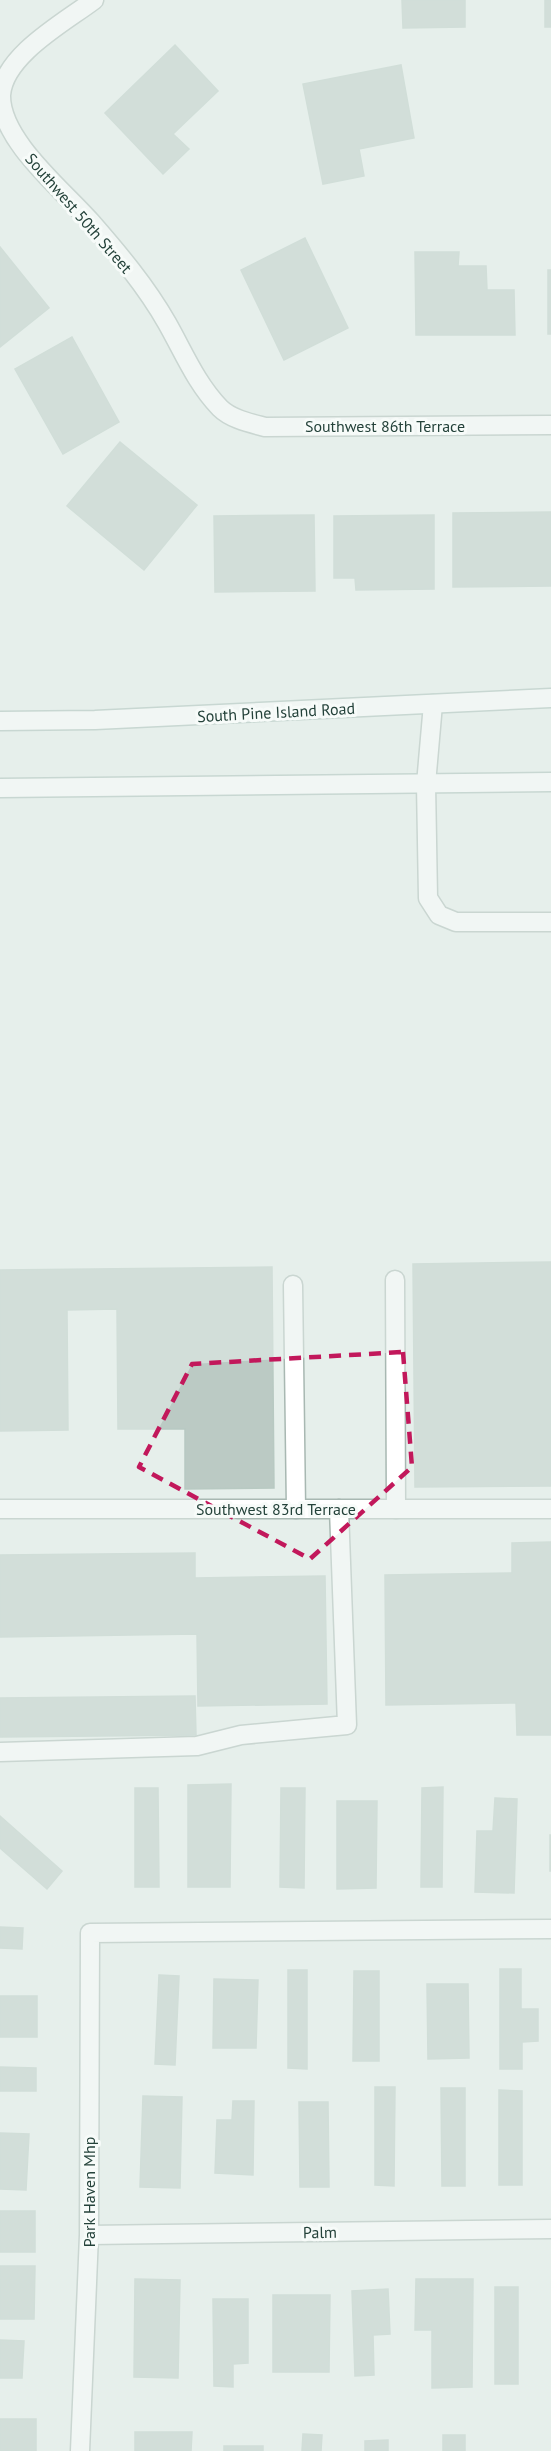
<svg xmlns="http://www.w3.org/2000/svg" width="551" height="2451" viewBox="0 0 551 2451" font-family="'PT Sans',sans-serif">
  <style>
    .building { fill: #bbcac4; stroke: #b8c9c2; stroke-width: 1.5 }
    .lines { fill: none; stroke-linecap: round; stroke-linejoin: round }
    .lane-casing { stroke: #a8b8b2; stroke-width: 21 }
    .street-casing { stroke: #a8b8b2; stroke-width: 21 }
    .secondary-casing { stroke: #a4bbb3; stroke-width: 21 }
    .lane { stroke: #fff; stroke-width: 18 }
    .street { stroke: #fff; stroke-width: 18 }
    .secondary { stroke: #fff; stroke-width: 18 }
    .marked { fill: none; stroke: #c2185b; stroke-width: 4.5; stroke-dasharray: 12 8; stroke-linejoin: round }
    .labels { text-anchor: middle; stroke-width: 6; stroke-linejoin: round; paint-order: stroke }
    .street-label { font-size: 16px; fill: #24423a; stroke: #f7fbf9 }
  </style>
  <rect width="100%" height="100%" fill="#e6efeb"/>
  <path class="building" d="M402 0H465V27L403 28Z
    M545 0H551V27H545Z
    M175 45 218 91 173 134 189 149 163 174 105 113Z
    M401 65 414 138 359 149 364 176 323 184 303 84Z
    M305 238 348 328 284 360 241 270Z
    M0 247 49 308 0 347Z
    M415 252H459L458 266H486L487 290H514L515 335H416Z
    M548 270H551V334H548Z
    M72 337 119 422 63 454 15 369Z
    M120 442 197 505 144 570 67 506Z
    M551 512V586L453 587V513Z
    M314 515 315 591 215 592 214 516Z
    M434 515V589L356 590 355 578H334V516Z
    M551 1262V1486L415 1487 413 1264Z
    M272 1267 274 1488 185 1489V1429H118L117 1309 67 1310 68 1430 0 1431V1270Z
    M551 1542V1735H517L516 1703 386 1705 385 1575 512 1573V1543Z
    M195 1553V1578L325 1576 327 1704 198 1706 197 1634 0 1637V1555Z
    M195 1696 196 1735 0 1737V1698Z
    M231 1784 230 1887H188V1785Z
    M443 1787 442 1887H421L422 1788Z
    M135 1788H158L159 1887H135Z
    M281 1788H305L304 1888 280 1887Z
    M495 1798 517 1799 514 1893 475 1892 477 1831H493Z
    M337 1801H377L376 1888 337 1889Z
    M0 1816 62 1871 47 1889 0 1848Z
    M550 1835H551V1871H550Z
    M0 1927 23 1928 22 1949 0 1948Z
    M500 1969H521V2009H538V2041L522 2042V2069H500Z
    M288 1970H307V2069L288 2068Z
    M354 1971H379V2061H353Z
    M159 1975 179 1976 175 2065 155 2064Z
    M214 1979 258 1980 256 2048H213Z
    M427 1984H468L469 2058 428 2059Z
    M0 1996H37V2037H0Z
    M0 2067 36 2068V2091H0Z
    M375 2087H395L394 2186 375 2185Z
    M441 2088H465V2186H442Z
    M499 2090 522 2091V2185H499Z
    M143 2096 182 2097 180 2188 140 2187Z
    M233 2101H254L253 2175 215 2173 217 2120H232Z
    M299 2102H328L329 2187H300Z
    M0 2133 29 2134 26 2190 0 2189Z
    M0 2211H35V2252H0Z
    M0 2266H35L34 2319H0Z
    M135 2279 180 2280 178 2378 134 2377Z
    M416 2279H473L472 2387 432 2388V2330H415Z
    M495 2287H518V2384H495Z
    M388 2289 390 2334 373 2335 374 2375 355 2376 352 2291Z
    M273 2295H330L329 2372H273Z
    M213 2299H248V2363L233 2364V2387L214 2386Z
    M0 2340 24 2341 22 2378H0Z
    M0 2419H36V2451H0Z
    M135 2432H192L191 2451H135Z
    M303 2434 322 2435 321 2451H302Z
    M443 2435H465V2451H443Z
    M388 2440V2451H365V2441Z
    M224 2446H263V2451H224Z"/>
  <g class="lines">
    <g class="lane-casing">
      <path id="lane" d="M433 704 426 784 428 898 439 915 456 922H551
        M395 1280 396 1509
        M293 1285 296 1509
        M0 1752 197 1746 241 1735 347 1725 339 1509"/>
    </g>
    <g class="street-casing">
      <path id="street" d="M94 0C65 22 4 55 1 95 0 140 63 190 91 222 118 253 146 286 167 323 184 353 196 383 220 408 231 419 250 423 265 427L551 425
        M0 1509H551
        M89 2235 551 2229
        M80 2451 89 2235 90 1933 551 1929"/>
    </g>
    <g class="secondary-casing">
      <path id="secondary" d="M0 721 95 720 551 698
        M0 788 551 782"/>
    </g>
    <use href="#lane" class="lane"/>
    <use href="#street" class="street"/>
    <use href="#secondary" class="secondary"/>
  </g>
  <path d="M0 0H551V2451H0ZM403 1352 412 1467 310 1559 139 1467 192 1364Z" fill="#e6efeb" fill-opacity=".55" fill-rule="evenodd"/>
  <path class="marked" d="M403 1352 412 1467 310 1559 139 1467 192 1364Z"/>
  <g class="labels">
    <g class="street-label">
      <text transform="translate(79 213) rotate(49)" y="6">Southwest 50th Street</text>
      <text x="385" y="432">Southwest 86th Terrace</text>
      <text transform="translate(276 712) rotate(-3)" y="6">South Pine Island Road</text>
      <text x="276" y="1515">Southwest 83rd Terrace</text>
      <text transform="translate(89 2192) rotate(-90)" y="6">Park Haven Mhp</text>
      <text transform="translate(320 2232) rotate(-1)" y="6">Palm</text>
    </g>
  </g>
</svg>
